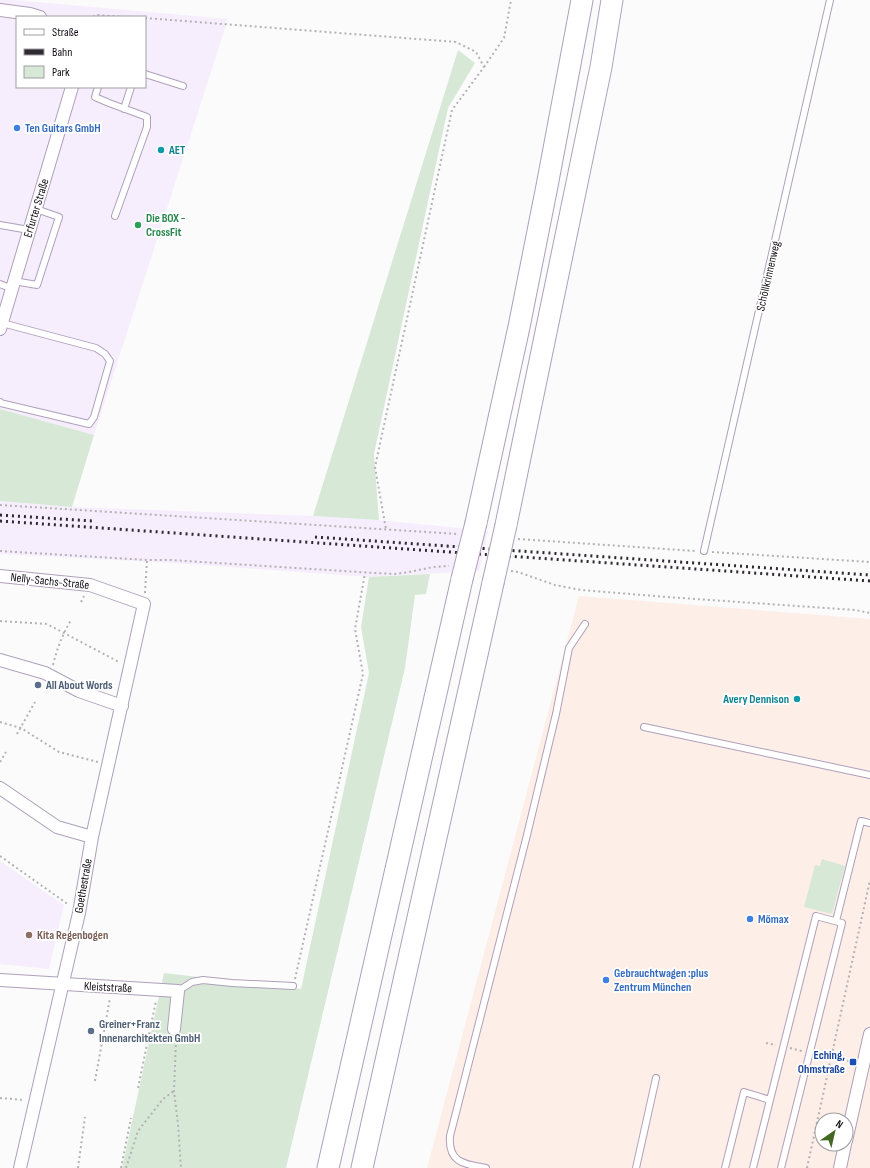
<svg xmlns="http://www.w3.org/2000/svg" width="870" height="1168" viewBox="0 0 870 1168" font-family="'Sofia Sans Condensed',sans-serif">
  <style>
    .commercial { fill: #fdeee8; fill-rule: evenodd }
    .built { fill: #f6eefc; fill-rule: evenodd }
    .green { fill: #d7e8d6 }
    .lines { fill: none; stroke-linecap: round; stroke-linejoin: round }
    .lane-casing { stroke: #aea0ba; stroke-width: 8 }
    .street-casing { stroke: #aea0ba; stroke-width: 14 }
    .highway-casing { stroke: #aea0ba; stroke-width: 23 }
    .path { stroke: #b4b2b5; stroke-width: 2; stroke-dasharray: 2 3; stroke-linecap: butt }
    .lane { stroke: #fff; stroke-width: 6 }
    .street { stroke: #fff; stroke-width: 12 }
    .highway { stroke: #fff; stroke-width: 21 }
    .rail { stroke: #2f2931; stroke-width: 3; stroke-dasharray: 2 4; stroke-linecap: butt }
    .highway-bridge-casing { stroke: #aea0ba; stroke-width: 23; stroke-linecap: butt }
    .highway-bridge { stroke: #fff; stroke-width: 21 }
    .shop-dot { fill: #3f7fe0; stroke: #fff; stroke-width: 1.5 }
    .culture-dot { fill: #0f9aa8; stroke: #fff; stroke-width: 1.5 }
    .leisure-dot { fill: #2e9e5b; stroke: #fff; stroke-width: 1.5 }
    .service-dot { fill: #5c6f8a; stroke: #fff; stroke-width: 1.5 }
    .education-dot { fill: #8d6e63; stroke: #fff; stroke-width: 1.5 }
    .transit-dot { fill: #1a4fb4; stroke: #fff; stroke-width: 1.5 }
    .labels { text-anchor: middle; stroke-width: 3.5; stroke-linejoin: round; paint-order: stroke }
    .shop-label { font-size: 12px; font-weight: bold; fill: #366cbe; stroke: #fff; text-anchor: start }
    .culture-label { font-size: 12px; font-weight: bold; fill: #0d838f; stroke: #fff; text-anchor: start }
    .street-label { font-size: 12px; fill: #110b14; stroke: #fff }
    .leisure-label { font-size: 12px; font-weight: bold; fill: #27864d; stroke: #fff; text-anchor: start }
    .service-label { font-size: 12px; font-weight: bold; fill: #4e5e75; stroke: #fff; text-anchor: start }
    .education-label { font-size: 12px; font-weight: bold; fill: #785e54; stroke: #fff; text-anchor: start }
    .transit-label { font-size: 12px; font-weight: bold; fill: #164399; stroke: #fff; text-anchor: end }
  </style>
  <rect width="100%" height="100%" fill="#fbfbfb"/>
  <path class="commercial" d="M579 596 870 619V1168H427ZM822 1120H846V1144H822Z"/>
  <path class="built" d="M0 0H14L228 19 94 435 0 409ZM17 17H145V87H17Z
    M0 501 72 507 313 516 379 520 488 531 479 571 369 577 158 562 0 554Z
    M0 861 64 905 49 969 0 964Z"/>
  <path class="green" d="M458 50 475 63 448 108 374 454 379 520 313 516Z
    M0 409 94 435 72 507 0 501Z
    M430 574 426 594 415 595 405 668 286 1168H122L164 973 301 989 369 673 361 627 369 577Z
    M822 859 845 866 832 914 804 907 815 865 820 866Z"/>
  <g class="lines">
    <g class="lane-casing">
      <path id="lane" d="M145 74 183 86
        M98 87 95 97 109 103 147 117V127L115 216
        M124 109 131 87
        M0 225 29 230
        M14 281 37 285 59 217 36 209
        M0 284 12 289
        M0 402V403L89 424 94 417 110 361 105 354 96 348 2 323
        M704 551 830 0
        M644 727 870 775
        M836 921 861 821 870 823
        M178 991 192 982 203 980 232 983 293 986
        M486 1168C464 1164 448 1163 450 1136L527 835 556 714 569 648 585 624
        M636 1168 656 1078
        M725 1168 744 1092 770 1100
        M753 1168 816 916 842 923 781 1168"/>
    </g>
    <g class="street-casing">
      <path id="street" d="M0 10 30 14 40 17
        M0 329 72 87
        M0 576 90 585 144 604 92 837 79 913 20 1168
        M0 660 45 673 79 691 122 706
        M0 788 57 827 92 837
        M0 980 178 991 174 1029
        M846 1141 870 1034
        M840 1168 845 1144"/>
    </g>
    <g class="highway-casing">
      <path id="highway" d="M476 523 519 327 547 186 582 0
        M506 525 601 67 612 0
        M328 1168 462 579
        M362 1168 493 583"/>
    </g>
    <path class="path" d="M93 17 96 15 126 17
      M145 18 456 42 476 52 484 67 452 110 375 467 386 529
      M484 67 504 38 511 0
      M0 505 458 534
      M518 539 695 551
      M0 551 147 560H170L375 573 395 574 409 572 433 567 449 566
      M712 552 870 562
      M511 571 518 572 555 585 581 590 667 597 855 610 870 613
      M145 593 147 560
      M81 602 84 596
      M0 621 47 624 119 662
      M53 665C57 649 62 635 71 620
      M0 722 21 728 59 752 98 762
      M17 734 35 702
      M0 762 6 752
      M0 856 69 905
      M295 979 363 674 355 629 365 573
      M176 1040 174 1091 178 1124 181 1168
      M766 1043 776 1045
      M790 1048 802 1051
      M818 1054 852 1062
      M95 1081 110 998
      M138 1088 156 1001
      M0 1098 24 1100
      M78 1168 85 1117
      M121 1168 131 1118
      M126 1168 138 1131 163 1099 174 1091
      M807 1168 870 880"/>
    <use href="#lane" class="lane"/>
    <use href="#street" class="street"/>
    <use href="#highway" class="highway"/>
    <path class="rail" d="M0 515 92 521
      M0 521 870 581
      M315 537 870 575"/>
    <g class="highway-bridge-casing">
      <path id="highway-bridge" d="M462 579 476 523
        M493 583 506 525"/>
    </g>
    <use href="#highway-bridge" class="highway-bridge"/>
  </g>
  <g class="shop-dot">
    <circle cx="17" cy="128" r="4"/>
    <circle cx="750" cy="919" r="4"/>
    <circle cx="606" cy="980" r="4"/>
  </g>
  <g class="culture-dot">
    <circle cx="161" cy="150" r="4"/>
    <circle cx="797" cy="699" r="4"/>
  </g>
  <circle class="leisure-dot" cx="138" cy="225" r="4"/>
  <g class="service-dot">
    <circle cx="38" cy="685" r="4"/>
    <circle cx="91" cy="1031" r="4"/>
  </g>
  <circle class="education-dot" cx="29" cy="935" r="4"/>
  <rect class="transit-dot" x="849" y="1058" width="8" height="8" rx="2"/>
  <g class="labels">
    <g class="shop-label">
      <text x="25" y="132">Ten Guitars GmbH</text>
      <text x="758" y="923">Mömax</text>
      <text x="614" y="977">Gebrauchtwagen :plus<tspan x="614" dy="14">Zentrum München</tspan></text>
    </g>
    <g class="culture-label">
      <text x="169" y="154">AET</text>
      <text x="789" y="703" text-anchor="end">Avery Dennison</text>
    </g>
    <g class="street-label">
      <text transform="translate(36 208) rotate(-73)" y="4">Erfurter Straße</text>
      <text transform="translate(768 276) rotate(-77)" y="4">Schöllkrinnenweg</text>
      <text transform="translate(50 581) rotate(6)" y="4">Nelly-Sachs-Straße</text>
      <text transform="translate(83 886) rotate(-80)" y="4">Goethestraße</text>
      <text transform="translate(108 987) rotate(3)" y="4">Kleiststraße</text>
    </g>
    <g class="leisure-label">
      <text x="146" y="222">Die BOX -<tspan x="146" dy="14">CrossFit</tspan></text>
    </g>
    <g class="service-label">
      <text x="46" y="689">All About Words</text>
      <text x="99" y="1028">Greiner+Franz<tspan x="99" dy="14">Innenarchitekten GmbH</tspan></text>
    </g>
    <g class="education-label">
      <text x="37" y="939">Kita Regenbogen</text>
    </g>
    <g class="transit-label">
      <text x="845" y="1059">Eching,<tspan x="845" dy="14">Ohmstraße</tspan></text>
    </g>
  </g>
  <rect x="16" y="16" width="130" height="72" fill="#ffffff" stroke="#a09da1"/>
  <rect x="24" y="29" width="20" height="6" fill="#ffffff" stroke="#a09da1"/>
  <text x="52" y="36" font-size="12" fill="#110b14">Straße</text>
  <rect x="24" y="49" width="20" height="6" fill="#2f2931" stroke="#a09da1"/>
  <text x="52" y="56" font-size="12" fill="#110b14">Bahn</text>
  <rect x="24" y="66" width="20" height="12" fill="#d7e8d6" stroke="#a09da1"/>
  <text x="52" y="76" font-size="12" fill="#110b14">Park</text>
  <g transform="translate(834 1132) rotate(34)"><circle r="19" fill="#ffffff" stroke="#a09da1"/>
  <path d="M0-3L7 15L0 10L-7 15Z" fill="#426822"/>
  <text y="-6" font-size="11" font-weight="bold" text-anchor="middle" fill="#110b14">N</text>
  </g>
</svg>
